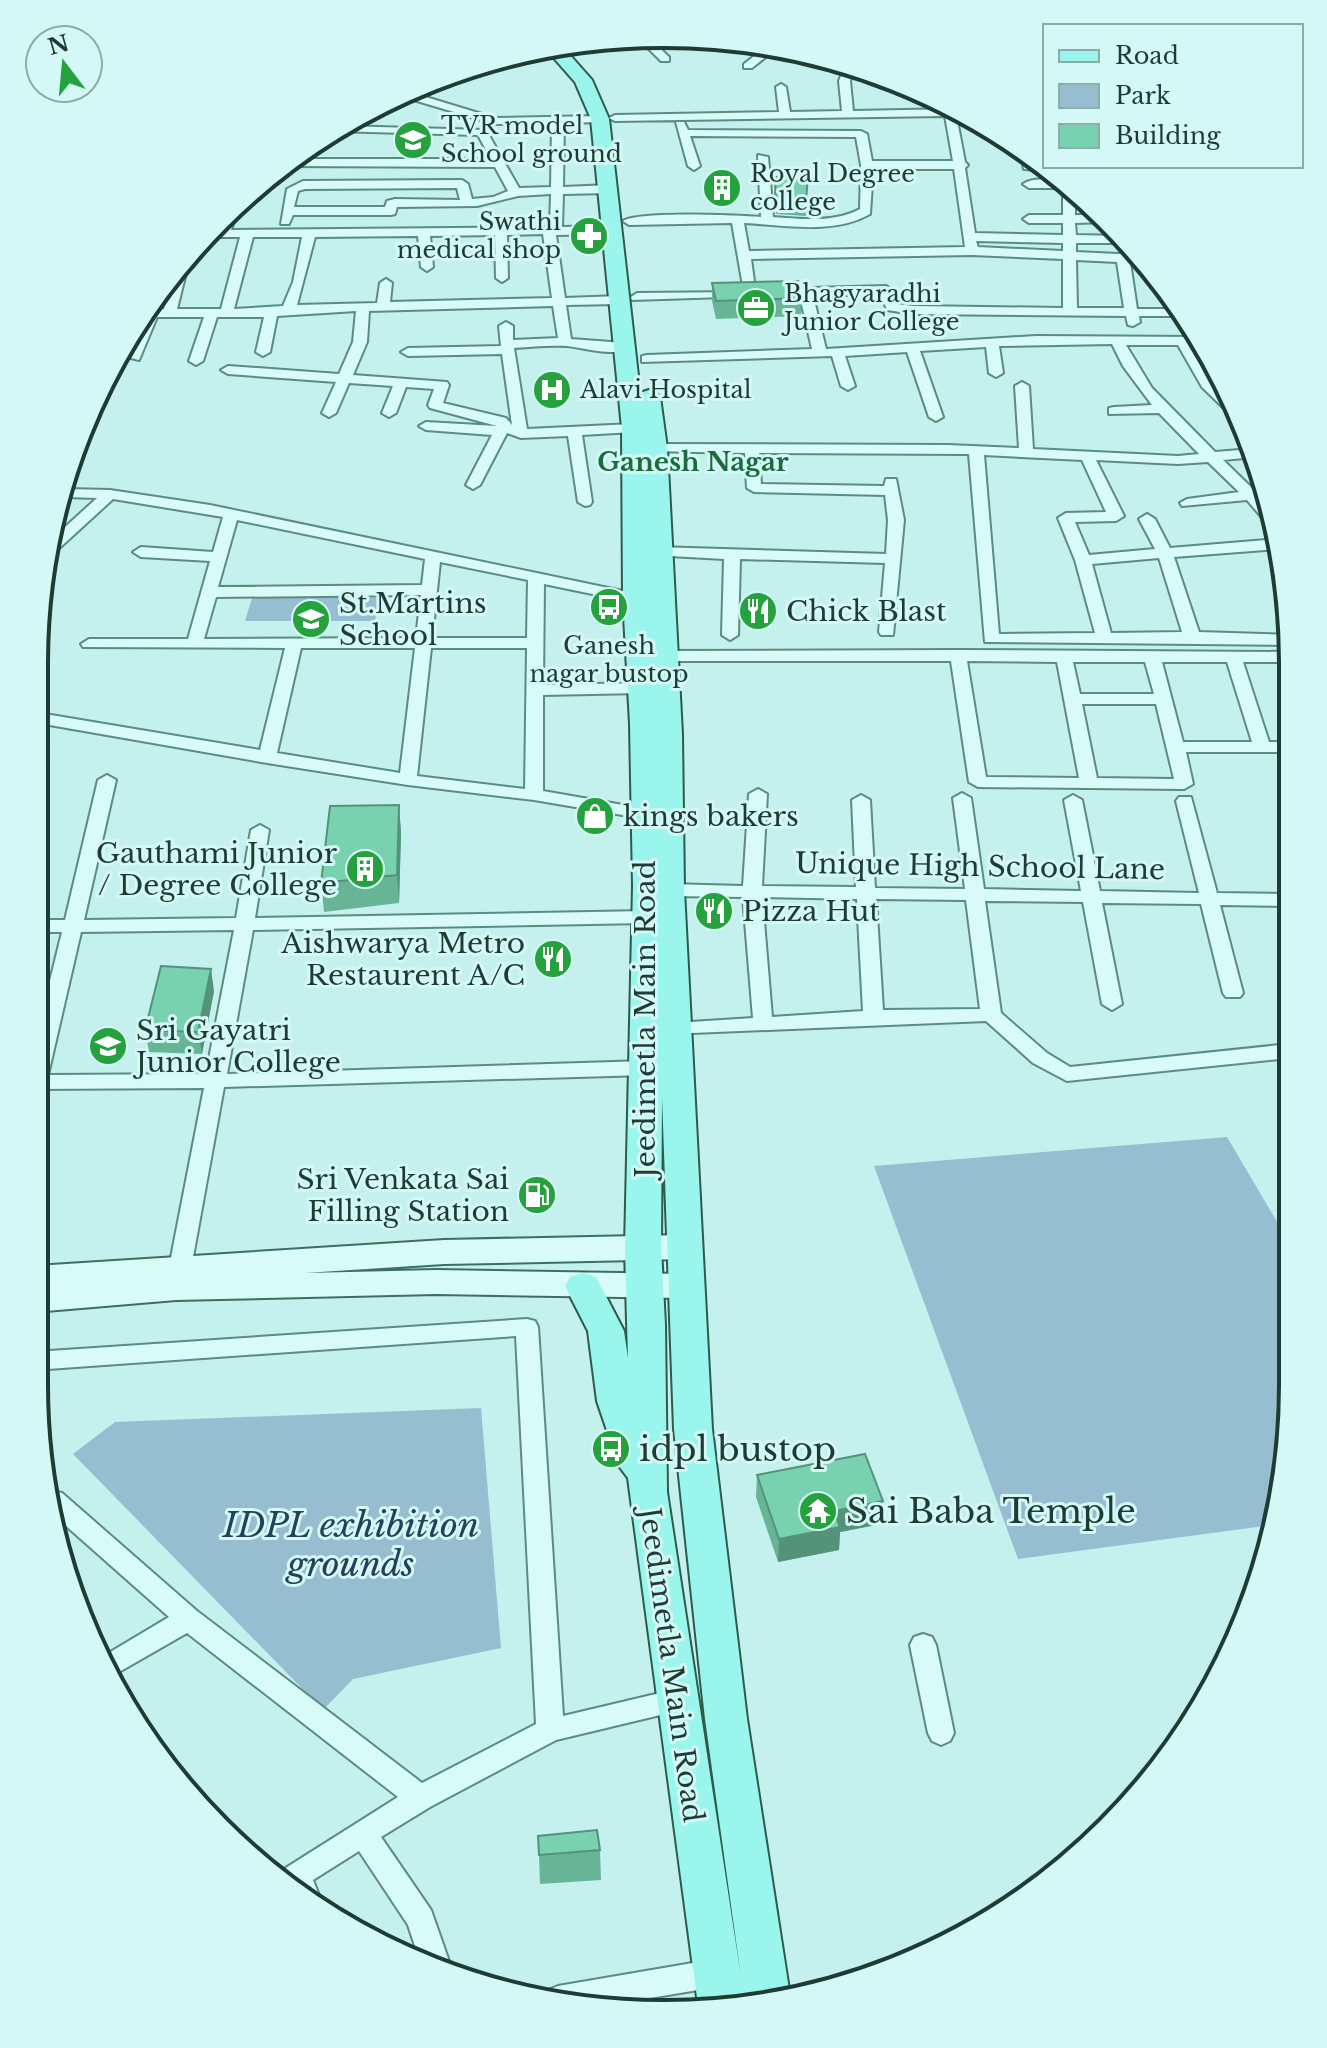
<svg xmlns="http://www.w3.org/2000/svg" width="1327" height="2048" viewBox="0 0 1327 2048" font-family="'Libre Baskerville',serif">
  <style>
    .green { fill: #97bed0 }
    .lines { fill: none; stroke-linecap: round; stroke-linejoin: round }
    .street-casing { stroke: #598d7f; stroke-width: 4 }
    .secondary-casing { stroke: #3c6f60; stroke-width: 4 }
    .primary-casing { stroke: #2d5b4c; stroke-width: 4 }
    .street { fill: #d8fbf8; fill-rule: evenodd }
    .secondary { fill: #d8fbf8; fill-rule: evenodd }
    .primary { fill: #9af6ec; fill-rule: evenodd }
    .wall { fill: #67b596 }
    .shaded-wall { fill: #54937a }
    .building { fill: #78d2af; stroke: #54937a; stroke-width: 2 }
    .labels { text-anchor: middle; stroke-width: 6; stroke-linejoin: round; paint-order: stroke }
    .far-poi-label { font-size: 24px; fill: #1e3c33; stroke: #d4f8f5; text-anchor: start }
    .far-neighbourhood-label { font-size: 26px; font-weight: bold; fill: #1a6c3c; stroke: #d4f8f5 }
    .poi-label { font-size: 28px; fill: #1e3c33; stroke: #d4f8f5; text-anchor: start }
    .street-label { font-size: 28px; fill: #1e3c33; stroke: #d4f8f5 }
    .near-poi-label { font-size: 34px; fill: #1e3c33; stroke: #d4f8f5; text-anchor: start }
    .near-park-label { font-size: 34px; font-style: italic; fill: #23415a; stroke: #d4f8f5 }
    .rim { fill: none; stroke: #1e3c33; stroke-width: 4 }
  </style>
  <rect width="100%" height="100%" fill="#c4f1ed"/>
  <path class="green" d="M252 598H379L375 621H245Z
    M1227 1137 1289 1242 1288 1466 1272 1525 1018 1559 874 1166Z
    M481 1408 501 1648 353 1679 323 1710 73 1454 115 1422Z"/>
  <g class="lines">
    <g class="street-casing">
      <path id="street" d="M636 36H647L669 57V61H661Z
        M721 39H733L735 42 730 45Z
        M768 45 778 47 752 68H744V64Z
        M846 63 856 65 850 81 853 111 957 109 968 114 956 115 965 162 968 165 965 168 975 233 1063 235V223H1029L1023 219 1029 215H1063V188H1029L1023 184C1036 176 1062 179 1075 188V198H1086L1092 205 1075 206V215H1102L1108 222 1075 223 1076 235 1122 236 1128 243H1076V252L1139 255 1146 262H1130L1137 309H1181L1185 316H1139L1140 322 1133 326 1128 325 1126 316 913 314 887 310 881 294 813 296 826 349 1036 336 1198 337 1203 345H1192L1213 382 1235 403 1241 419 1234 418 1202 387 1178 345H1126L1152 388 1215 452 1252 449 1255 457 1223 460 1254 490 1266 491 1268 494 1262 498 1274 513 1276 528 1270 527 1247 500 1182 506 1180 503 1187 499 1239 492 1208 462 1178 464 1096 460 1124 516 1116 521 1075 522 1089 555 1155 549 1139 519 1147 514 1155 519 1170 548 1278 539 1279 549 1174 557 1199 632 1292 635V645L985 642 969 454 759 453 761 484 884 486 886 479H896L904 520 893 635H881L879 632 885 563 740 559 738 635 730 640 722 635 724 559 652 555V549L657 547 886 554 888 520 885 495 754 492 747 488 745 453 650 451V445L655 444 948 445 1019 448 1015 386 1022 382 1029 386 1033 449 1178 456 1199 454 1159 413 1109 414V408L1114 407 1152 405 1123 366 1112 344 999 346 1003 373 996 377 989 373 986 347 920 351 943 417 936 421 929 417 907 352 845 356 855 386 848 390 841 386 832 356 642 362V356L647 355 812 349 800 296H770L769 293 775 289 886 286 892 290 897 304 913 306 1063 308V259L972 255 751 259 756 296 632 300 631 297 637 293 744 292 732 223 629 225 623 221C638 211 737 215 761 217L758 155 768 157 773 217C801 219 834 223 860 209L861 165 856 137 690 136 700 166 694 170 688 166 676 122H684L688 130 861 131 867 134 872 161H953L945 116 615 121 609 118 615 115 779 112 776 87 781 84 786 87 790 112 842 111 839 81ZM873 169H954L965 247 749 251 744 223C785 225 833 235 870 214ZM976 241 1063 243V251L978 247ZM1076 260 1117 262 1124 308H1077ZM984 455 1082 460 1106 512 1066 513 1058 518 1075 560 1095 633 999 634ZM1159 558 1182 632 1111 633 1092 564Z
        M406 91 495 118 600 116 606 119 600 122 564 123 563 187 610 185 616 189 610 193 563 194 562 227 612 226 618 230 612 234 556 235 565 298 619 296 626 300 619 304 566 305 571 339 624 343 631 347C615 358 586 348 567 346 550 345 531 347 514 348L527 429 633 424 640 428 633 432 582 435 592 502 590 505 585 506 578 502 568 436 521 438 507 433 480 485 473 489 466 485 492 435 426 430 419 426 426 422 497 426 430 408 428 405 434 389 406 387 396 413 389 417 382 413 393 386 349 383 336 413 329 417 322 413 336 382 228 374 221 370 228 366 339 374 353 342 356 311 277 316 270 352 263 356 256 352 264 317H217L203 361 196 365 189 361 204 317H157L139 360 127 357 150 309H164L173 274 187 254 190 257 177 309H221L240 237H203L210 230H218L223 218 235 206 238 209 231 230 550 227 551 194 518 196 477 206 397 207 395 214 391 215H293L289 224H281L287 189 303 181 462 180 468 184 472 199 493 197 508 191 495 167 279 166 288 159H491L478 135 333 131 342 126 486 130 519 188 551 187 552 123 494 124 397 95ZM457 188 460 200 395 199 387 201 385 207H294L298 191 305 189ZM543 234 552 298 390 302 392 283 386 279 380 283 377 303 297 305 315 237 418 236 421 267 427 271 433 267 430 236 495 235 496 278 502 282 508 278 507 235ZM253 237H302L293 282 283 306 234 309ZM553 306 558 338 513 340V326L506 322 499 326 501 346 408 348 401 352 408 356 502 354 512 425 506 418 443 403 449 385 447 382 353 375 367 342 369 311Z
        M1020 149 1031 156 1033 164H1042L1051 171 1024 169Z
        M67 489 110 490 210 505 642 595V601L636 603 544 584 543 685 641 683 649 688 641 693 543 695V791L646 809 655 814 646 819 534 800 408 785 267 763 38 723 39 713 260 750 285 648 83 647 81 644 89 639H188L210 561 141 557 133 552 141 547 213 552 223 517 113 499 54 553 48 554 52 539 97 498 65 497ZM237 520 425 559 422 585 218 587ZM440 562 528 580 527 638H432ZM421 595 416 638 204 639 216 597ZM301 648H415L400 773 277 753ZM431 648H527L525 789 417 776Z
        M958 650 1292 652 1291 662H1243L1269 742H1291V752H1186L1193 784 1184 789 978 787 969 782 951 661H662L654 656 662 651ZM967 661 1057 662 1079 778 986 777ZM1073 662H1145L1154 694H1080ZM1162 662H1227L1252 742H1183ZM1082 704H1156L1174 779 1097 778Z
        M107 775 116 780 84 920 236 918 251 830 260 825 269 830 255 918 647 911 656 917 647 923 253 930 227 1074 646 1061 656 1068 646 1075 224 1087 191 1268 188 1274H172L169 1268 204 1088 36 1089V1038L62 932H37V920H65L98 780ZM234 930 206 1074 48 1075 81 932Z
        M758 789 767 794 762 886 856 887 852 800 861 795 870 800 875 888 965 889 953 798 962 793 971 798 984 889 1081 891 1064 800 1073 795 1082 800 1100 891 1199 893 1176 801 1179 797H1191L1217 893 1290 894V906L1220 905 1243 993 1240 997H1226L1223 993 1201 904 1102 903 1122 1004 1112 1010 1102 1004 1083 902 985 901 1001 1013 1047 1053 1070 1067 1290 1044V1058L1067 1081 1033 1063 986 1021 668 1034 665 1029 668 1024 675 1023 753 1018 743 897 669 896 660 890 669 884 743 886 749 794ZM762 897 857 899 863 1011 772 1017ZM876 899 966 900 980 1009 883 1010Z
        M527 1319 535 1321 538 1327 563 1716 677 1689 686 1692 690 1700 686 1708 677 1711 556 1740 430 1807 381 1837 431 1910 451 1967 448 1973 419 1958 408 1925 359 1851 313 1880 320 1898 318 1904 281 1884 273 1876 398 1797 187 1633 112 1676 102 1657 169 1617 56 1517 52 1491 62 1493 197 1611 422 1783 536 1724 516 1336 34 1370V1352Z
        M923 1634 932 1637 936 1645 954 1733 950 1741 941 1745 932 1741 928 1733 910 1645 914 1637Z
        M716 1959 726 1963 731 1973 726 1983 716 1987 596 2007 545 1997 548 1990 558 1986Z"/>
    </g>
    <g class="secondary-casing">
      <path id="secondary" d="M684 1235 696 1239 701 1247 696 1255 684 1259 444 1264 305 1273 436 1270 685 1274 697 1277 702 1286 697 1295 685 1298 436 1294 176 1300 34 1312 35 1266 444 1240Z"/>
    </g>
    <g class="primary-casing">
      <path id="primary" d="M561 45 592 80 609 119 640 393 649 390 660 397 667 448 682 734 684 890 712 1429 747 1719 790 1996 698 2005 628 1478 619 1466 597 1401 588 1331 565 1286 570 1277 583 1273 596 1277 624 1331 628 1358 625 1248 633 886 630 724 623 598 622 428 591 119 575 82 545 48ZM662 1097 674 1429 705 1719 741 1977 667 1492 665 1324 661 1248Z"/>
    </g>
    <use href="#street" class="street"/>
    <use href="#secondary" class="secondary"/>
    <use href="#primary" class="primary"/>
  </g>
  <path class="wall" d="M775 177H808L806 216 776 214 774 194Z
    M712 283 801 298V316L716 319 712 301Z
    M399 805 401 833 399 903 324 912 321 883Z
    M214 991 202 1054 149 1052 145 1030Z
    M757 1475 883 1501 881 1524 840 1532 839 1550 778 1562 756 1497Z
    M600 1850 601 1880 540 1884 539 1855Z"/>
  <path class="shaded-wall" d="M399 805 401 833 399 903 397 875Z
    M211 969 214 991 202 1054 198 1032Z
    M883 1501 881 1524 840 1532 839 1550 778 1562 779 1539 834 1511Z"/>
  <path class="building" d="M775 177H808L806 199 776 197Z
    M798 281 801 298 716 301 712 283Z
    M399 805 397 875 321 883 330 806Z
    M161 966 211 969 198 1032 145 1030Z
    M865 1454 883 1501 834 1511 840 1527 779 1539 757 1475Z
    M597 1830 600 1850 539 1855 538 1836Z"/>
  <defs>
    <g id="school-disc" transform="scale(2)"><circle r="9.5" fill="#25a13d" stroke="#d4f8f5"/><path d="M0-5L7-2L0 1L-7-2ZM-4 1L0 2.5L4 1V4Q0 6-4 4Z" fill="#fff"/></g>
    <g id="building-disc" transform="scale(2)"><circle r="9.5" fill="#25a13d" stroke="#d4f8f5"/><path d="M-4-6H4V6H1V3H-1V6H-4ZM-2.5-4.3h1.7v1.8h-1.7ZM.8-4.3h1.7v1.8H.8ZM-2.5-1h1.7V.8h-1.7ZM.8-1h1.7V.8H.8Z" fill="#fff"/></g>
    <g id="pharmacy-disc" transform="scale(2)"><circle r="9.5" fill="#25a13d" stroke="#d4f8f5"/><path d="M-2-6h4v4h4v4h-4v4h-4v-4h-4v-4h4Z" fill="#fff"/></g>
    <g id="office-disc" transform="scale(2)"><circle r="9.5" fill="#25a13d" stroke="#d4f8f5"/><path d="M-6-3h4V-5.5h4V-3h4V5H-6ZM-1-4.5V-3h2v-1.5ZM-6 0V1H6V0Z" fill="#fff"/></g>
    <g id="hospital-disc" transform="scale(2)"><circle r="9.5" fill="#25a13d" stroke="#d4f8f5"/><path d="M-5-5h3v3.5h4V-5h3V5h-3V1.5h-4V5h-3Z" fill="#fff"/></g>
    <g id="bus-disc" transform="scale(2)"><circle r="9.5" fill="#25a13d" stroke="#d4f8f5"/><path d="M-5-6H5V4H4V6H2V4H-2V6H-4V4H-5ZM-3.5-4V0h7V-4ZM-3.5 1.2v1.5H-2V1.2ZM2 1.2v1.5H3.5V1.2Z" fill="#fff"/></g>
    <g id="restaurant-disc" transform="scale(2)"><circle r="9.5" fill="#25a13d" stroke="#d4f8f5"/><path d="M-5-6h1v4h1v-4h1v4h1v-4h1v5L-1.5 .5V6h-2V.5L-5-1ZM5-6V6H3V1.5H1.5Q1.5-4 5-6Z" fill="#fff"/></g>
    <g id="shop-disc" transform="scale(2)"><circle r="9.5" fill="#25a13d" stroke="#d4f8f5"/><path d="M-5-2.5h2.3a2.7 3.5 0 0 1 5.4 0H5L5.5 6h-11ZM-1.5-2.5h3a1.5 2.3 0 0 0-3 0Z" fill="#fff"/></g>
    <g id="university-disc" transform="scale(2)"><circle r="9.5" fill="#25a13d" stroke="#d4f8f5"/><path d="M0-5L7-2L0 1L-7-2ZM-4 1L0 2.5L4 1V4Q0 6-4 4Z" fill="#fff"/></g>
    <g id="fuel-disc" transform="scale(2)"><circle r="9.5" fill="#25a13d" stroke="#d4f8f5"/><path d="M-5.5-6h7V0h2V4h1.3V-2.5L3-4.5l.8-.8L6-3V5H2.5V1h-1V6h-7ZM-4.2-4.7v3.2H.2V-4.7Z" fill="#fff"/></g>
    <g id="temple-disc" transform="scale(2)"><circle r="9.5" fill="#25a13d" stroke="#d4f8f5"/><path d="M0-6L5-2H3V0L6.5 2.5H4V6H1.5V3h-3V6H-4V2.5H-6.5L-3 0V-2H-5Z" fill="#fff"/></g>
  </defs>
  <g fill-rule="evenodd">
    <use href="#school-disc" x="413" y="140"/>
    <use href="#building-disc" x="722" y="188"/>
    <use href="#pharmacy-disc" x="589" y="236"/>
    <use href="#office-disc" x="756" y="308"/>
    <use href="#hospital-disc" x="552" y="390"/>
    <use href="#bus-disc" x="609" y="607"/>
    <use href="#restaurant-disc" x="758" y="611"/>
    <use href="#school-disc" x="311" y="619"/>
    <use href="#shop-disc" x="595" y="816"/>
    <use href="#building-disc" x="365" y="869"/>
    <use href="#restaurant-disc" x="714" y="911"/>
    <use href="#restaurant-disc" x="553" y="959"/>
    <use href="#university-disc" x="108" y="1046"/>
    <use href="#fuel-disc" x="537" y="1195"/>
    <use href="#bus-disc" x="611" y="1449"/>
    <use href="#temple-disc" x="818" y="1511"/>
  </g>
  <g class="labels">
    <g class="far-poi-label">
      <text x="441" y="134">TVR model<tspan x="441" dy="28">School ground</tspan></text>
      <text x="750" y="182">Royal Degree<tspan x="750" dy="28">college</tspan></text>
      <text x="561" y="230" text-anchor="end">Swathi<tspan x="561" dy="28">medical shop</tspan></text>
      <text x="784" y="302">Bhagyaradhi<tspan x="784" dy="28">Junior College</tspan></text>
      <text x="580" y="398">Alavi Hospital</text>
      <text x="609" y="654" text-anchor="middle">Ganesh<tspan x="609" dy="28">nagar bustop</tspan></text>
    </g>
    <g class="far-neighbourhood-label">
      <text x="693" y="471">Ganesh Nagar</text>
    </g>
    <g class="poi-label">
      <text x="339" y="613">St.Martins<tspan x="339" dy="32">School</tspan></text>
      <text x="786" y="621">Chick Blast</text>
      <text x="623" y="826">kings bakers</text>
      <text x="337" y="863" text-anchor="end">Gauthami Junior<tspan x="337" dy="32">/ Degree College</tspan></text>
      <text x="742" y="921">Pizza Hut</text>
      <text x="525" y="953" text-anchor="end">Aishwarya Metro<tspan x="525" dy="32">Restaurent A/C</tspan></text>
      <text x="136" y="1040">Sri Gayatri<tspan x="136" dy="32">Junior College</tspan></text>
      <text x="509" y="1189" text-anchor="end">Sri Venkata Sai<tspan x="509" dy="32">Filling Station</tspan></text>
    </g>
    <g class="street-label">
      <text transform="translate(980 866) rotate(1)" y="10">Unique High School Lane</text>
      <text transform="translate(645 1019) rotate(-90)" y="10">Jeedimetla Main Road</text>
      <text transform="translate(672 1665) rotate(82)" y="10">Jeedimetla Main Road</text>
    </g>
    <g class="near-poi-label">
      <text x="639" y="1461">idpl bustop</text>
      <text x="846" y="1523">Sai Baba Temple</text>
    </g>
    <g class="near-park-label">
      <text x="351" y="1537">IDPL exhibition<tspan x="351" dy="39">grounds</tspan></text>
    </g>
  </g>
  <path d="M0 0H1327V2048H0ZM663 48H664A615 615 0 0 1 1279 663V1385A615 615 0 0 1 664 2000H663A615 615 0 0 1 48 1385V663A615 615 0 0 1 663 48Z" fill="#d4f8f5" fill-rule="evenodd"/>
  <path class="rim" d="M663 48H664A615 615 0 0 1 1279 663V1385A615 615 0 0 1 664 2000H663A615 615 0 0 1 48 1385V663A615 615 0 0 1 663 48Z"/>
  <rect x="1043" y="24" width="260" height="144" fill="#d4f8f5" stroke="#8bada7" stroke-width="2"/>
  <rect x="1059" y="50" width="40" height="12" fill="#9af6ec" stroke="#8bada7" stroke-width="2"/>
  <text x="1115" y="64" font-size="24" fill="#1e3c33">Road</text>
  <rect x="1059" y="84" width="40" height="24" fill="#97bed0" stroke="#8bada7" stroke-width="2"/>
  <text x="1115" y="104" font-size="24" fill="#1e3c33">Park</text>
  <rect x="1059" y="124" width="40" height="24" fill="#78d2af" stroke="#8bada7" stroke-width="2"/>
  <text x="1115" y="144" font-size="24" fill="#1e3c33">Building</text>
  <g transform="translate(64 64) rotate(344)"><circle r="38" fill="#d4f8f5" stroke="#8bada7" stroke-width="2"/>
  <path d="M0-6L14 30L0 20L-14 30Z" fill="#25a13d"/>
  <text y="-12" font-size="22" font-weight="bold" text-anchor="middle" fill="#1e3c33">N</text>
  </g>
</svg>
